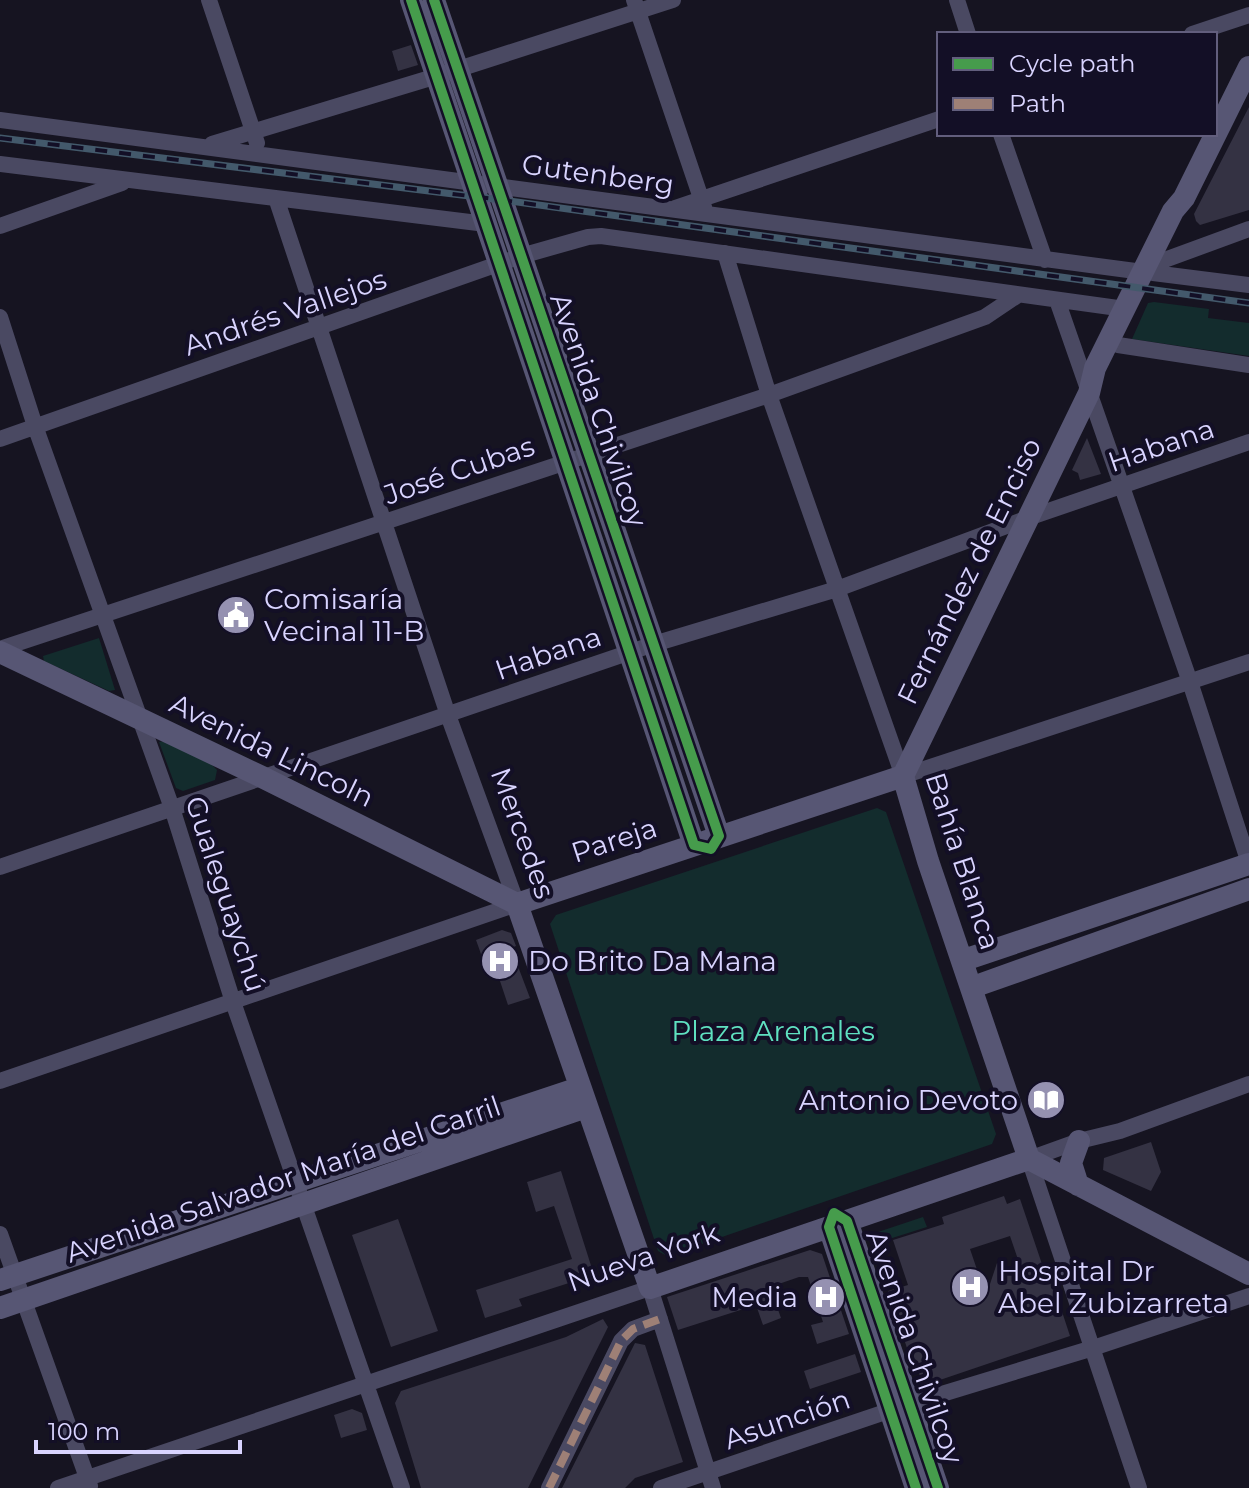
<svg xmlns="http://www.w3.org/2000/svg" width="1249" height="1488" viewBox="0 0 1249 1488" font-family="Montserrat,sans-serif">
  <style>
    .green { fill: #132c2d }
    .building { fill: #343243; fill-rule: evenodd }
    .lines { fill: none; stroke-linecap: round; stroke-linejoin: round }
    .street { stroke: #4a4962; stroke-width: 16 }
    .secondary { stroke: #575674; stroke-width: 22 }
    .rail-casing { stroke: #43596b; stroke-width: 7 }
    .rail { stroke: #130f26; stroke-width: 4; stroke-dasharray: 12; stroke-linecap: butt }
    .quiet { stroke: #9e8076; stroke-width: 8; stroke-dasharray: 16 8; stroke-linecap: butt }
    .cycleway-casing { stroke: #130f26; stroke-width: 15 }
    .cycleway { stroke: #469c4c; stroke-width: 10 }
    .labels { text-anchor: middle; stroke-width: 8; stroke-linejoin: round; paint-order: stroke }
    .street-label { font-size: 28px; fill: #d9d4ff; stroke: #130f26 }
    .poi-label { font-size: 28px; fill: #d9d4ff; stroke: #130f26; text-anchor: start }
    .park-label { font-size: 28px; fill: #5fe0c0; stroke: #130f26 }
  </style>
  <rect width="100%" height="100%" fill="#161421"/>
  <path class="green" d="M1154 302 1209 309 1208 318 1249 323V356L1132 339 1148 303Z
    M99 638 115 690 109 691 44 661 43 656Z
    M165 741 209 762 217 770 215 780 183 791 176 788 159 742Z
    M877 808 886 812 996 1134 992 1144 667 1256 658 1251 550 924 556 915Z
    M923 1217 927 1227 886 1240 890 1252 876 1256 872 1243 880 1240 878 1232Z"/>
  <path class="building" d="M411 45 418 65 398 71 392 51Z
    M1249 107V210L1200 225 1196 221 1194 214Z
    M1087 438 1101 474 1080 480 1078 473 1072 470Z
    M502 930 511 933 516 946 511 948 530 998 508 1005 497 972 493 973 491 966 486 968 476 940Z
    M1151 1142 1161 1172 1151 1191 1103 1170 1104 1158Z
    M561 1171 594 1275 519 1299 522 1306 485 1318 476 1290 572 1259 554 1206 536 1212 527 1182Z
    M1004 1196 1007 1204 1020 1199 1045 1273 1049 1272 1070 1336 934 1382 933 1378 922 1382 910 1347 907 1348 888 1291 908 1285 893 1240 944 1224 942 1217ZM1010 1236 1025 1280 997 1263 986 1296 970 1249Z
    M398 1219 438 1331 391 1347 352 1235Z
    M810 1250 822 1254 849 1334 817 1344 811 1325 823 1322 808 1277H799L770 1287 781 1318 763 1325 756 1305 678 1330 667 1297Z
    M603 1319 608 1327 528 1488H421L395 1403 401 1391 566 1337Z
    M635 1343 645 1345 683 1462 635 1478 625 1488H562Z
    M855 1354 861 1372 810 1389 804 1371Z
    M352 1409 362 1413 367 1430 341 1438 334 1415Z"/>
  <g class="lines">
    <path class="street" d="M209 0 257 143
      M634 0 705 210
      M957 0 968 34
      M1192 34 1249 15
      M0 120 1143 272
      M1001 134 1045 260
      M212 144 437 76 673 0
      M0 164 486 224
      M675 208 939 119
      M0 226 122 183
      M725 253 769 395 903 776 1249 662
      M1159 262 1249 229
      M1153 273 1249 285
      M1057 300 1190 682 1249 863
      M0 317 35 426 172 808 233 1002 402 1488
      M1118 345 1249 365
      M0 439 521 256 588 237 601 236 1125 309
      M0 649 769 395 985 317 1018 295
      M0 867 654 644 837 589 1028 518 1249 442
      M0 1081 517 904 448 715 276 198
      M0 1234 90 1486
      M58 1488 650 1288 713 1488
      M549 1488 621 1341 633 1329 660 1319
      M661 1488 909 1404 1093 1348 1249 1296
      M1139 1488 1029 1159 1079 1141 1120 1131 1249 1084"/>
    <path class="secondary" d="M411 0 694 845
      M434 0 719 836
      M0 652 262 777 517 904
      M903 776 1089 393 1095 368 1173 211 1184 198 1249 67
      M903 776 928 861 1029 1159
      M517 904 650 1288 1029 1159
      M517 904 903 776
      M964 960 1249 864
      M973 987 1249 889
      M1029 1159 1249 1274
      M1078 1185 1071 1163 1079 1141
      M847 1221 938 1488
      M829 1227 916 1488
      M0 1280 579 1088
      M0 1308 586 1107"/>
    <g class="rail-casing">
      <path id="rail" d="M0 138 502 200 1249 303"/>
    </g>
    <use href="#rail" class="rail"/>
    <path class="quiet" d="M549 1488 621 1341 633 1329 660 1319"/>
    <g class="cycleway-casing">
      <path id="cycleway" d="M411 0 694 845 711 849 719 836 434 0
        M916 1488 829 1227 834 1213 847 1221 938 1488"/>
    </g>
    <use href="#cycleway" class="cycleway"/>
  </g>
  <defs>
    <g id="civic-disc" transform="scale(2)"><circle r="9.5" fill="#9591b1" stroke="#130f26"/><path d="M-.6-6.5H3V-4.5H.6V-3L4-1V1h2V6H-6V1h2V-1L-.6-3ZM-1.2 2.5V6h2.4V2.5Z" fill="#fff"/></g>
    <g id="hospital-disc" transform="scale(2)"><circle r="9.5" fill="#9591b1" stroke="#130f26"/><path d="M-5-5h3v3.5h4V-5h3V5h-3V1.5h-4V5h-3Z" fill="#fff"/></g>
    <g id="library-disc" transform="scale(2)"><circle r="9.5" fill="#9591b1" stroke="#130f26"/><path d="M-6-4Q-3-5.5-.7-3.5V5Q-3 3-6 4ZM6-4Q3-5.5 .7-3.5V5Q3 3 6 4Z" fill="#fff"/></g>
  </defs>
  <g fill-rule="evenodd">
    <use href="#civic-disc" x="236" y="615"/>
    <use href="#hospital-disc" x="500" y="961"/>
    <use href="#library-disc" x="1046" y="1100"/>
    <use href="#hospital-disc" x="970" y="1287"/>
    <use href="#hospital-disc" x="826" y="1297"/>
  </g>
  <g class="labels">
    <g class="street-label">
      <text transform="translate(598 174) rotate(8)" y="10">Gutenberg</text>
      <text transform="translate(285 312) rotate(-19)" y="10">Andrés Vallejos</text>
      <text transform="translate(599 410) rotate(71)" y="10">Avenida Chivilcoy</text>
      <text transform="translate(1161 445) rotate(-19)" y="10">Habana</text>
      <text transform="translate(459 470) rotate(-19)" y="10">José Cubas</text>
      <text transform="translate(969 571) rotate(-64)" y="10">Fernández de Enciso</text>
      <text transform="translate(548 653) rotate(-19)" y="10">Habana</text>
      <text transform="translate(272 750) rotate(26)" y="10">Avenida Lincoln</text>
      <text transform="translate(523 833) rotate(70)" y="10">Mercedes</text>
      <text transform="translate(614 840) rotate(-18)" y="10">Pareja</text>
      <text transform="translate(963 861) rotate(72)" y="10">Bahía Blanca</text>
      <text transform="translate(226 894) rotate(72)" y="10">Gualeguaychú</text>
      <text transform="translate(283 1179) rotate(-19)" y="10">Avenida Salvador María del Carril</text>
      <text transform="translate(643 1257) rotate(-19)" y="10">Nueva York</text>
      <text transform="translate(915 1347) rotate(71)" y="10">Avenida Chivilcoy</text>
      <text transform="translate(787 1419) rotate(-19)" y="10">Asunción</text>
    </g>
    <g class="poi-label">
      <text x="264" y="609">Comisaría<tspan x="264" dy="32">Vecinal 11-B</tspan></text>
      <text x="528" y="971">Do Brito Da Mana</text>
      <text x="1018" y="1110" text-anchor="end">Antonio Devoto</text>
      <text x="998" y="1281">Hospital Dr<tspan x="998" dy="32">Abel Zubizarreta</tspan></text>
      <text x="798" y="1307" text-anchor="end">Media</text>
    </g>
    <g class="park-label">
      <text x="773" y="1041">Plaza Arenales</text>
    </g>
  </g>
  <rect x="937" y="32" width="280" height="104" fill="#130f26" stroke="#625e7d" stroke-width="2"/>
  <rect x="953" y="58" width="40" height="12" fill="#469c4c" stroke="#625e7d" stroke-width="2"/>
  <text x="1009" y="72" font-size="24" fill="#d9d4ff">Cycle path</text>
  <rect x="953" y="98" width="40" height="12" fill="#9e8076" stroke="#625e7d" stroke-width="2"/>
  <text x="1009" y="112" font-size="24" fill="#d9d4ff">Path</text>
  <path d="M36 1440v12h204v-12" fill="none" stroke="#d9d4ff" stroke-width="4"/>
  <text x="48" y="1440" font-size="24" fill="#d9d4ff" stroke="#130f26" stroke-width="6" paint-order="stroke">100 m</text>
</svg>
